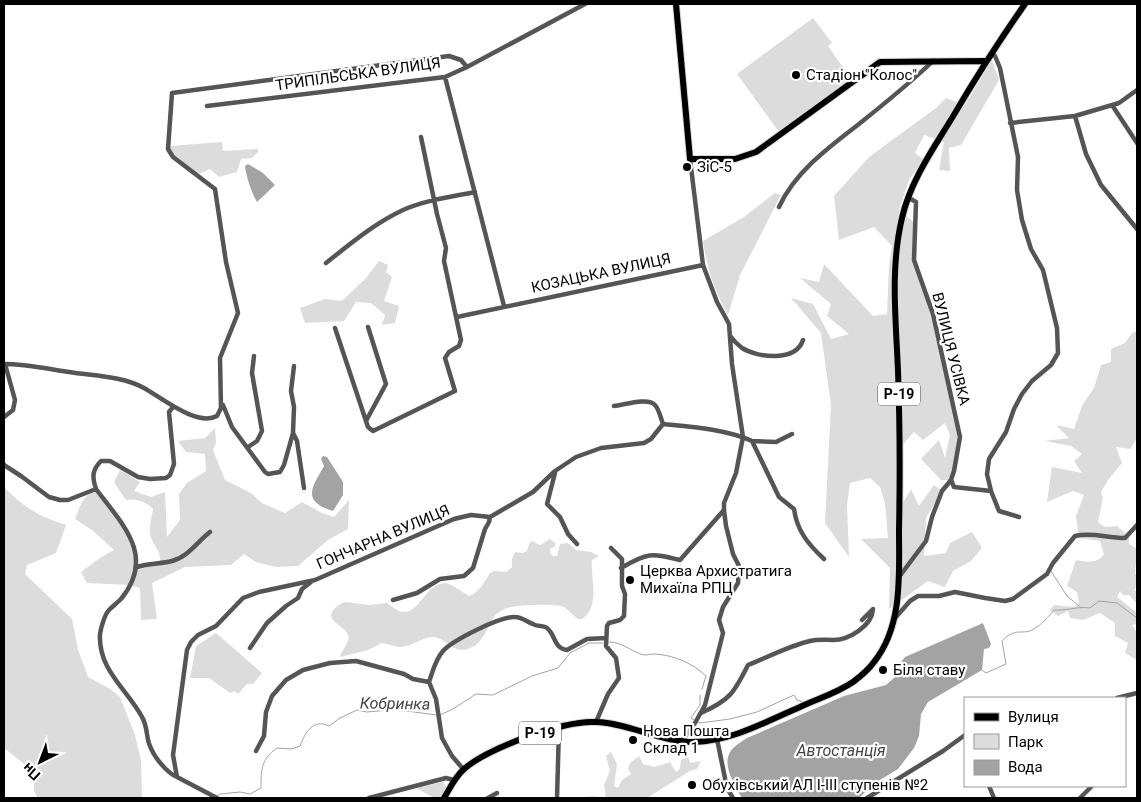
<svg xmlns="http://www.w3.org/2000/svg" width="1141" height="802" viewBox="0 0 1141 802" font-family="Roboto,sans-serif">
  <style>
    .green { fill: #dcdcdc }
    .water { fill: #a3a3a3 }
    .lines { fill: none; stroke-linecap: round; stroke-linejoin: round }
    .stream { stroke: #a3a3a3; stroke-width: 1 }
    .primary-casing { stroke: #dbdbdb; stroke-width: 8 }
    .minor { stroke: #555; stroke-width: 4.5 }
    .primary { stroke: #000; stroke-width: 6 }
    .poi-dot { fill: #000; stroke: #fff; stroke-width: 2 }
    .labels { text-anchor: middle; stroke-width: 4.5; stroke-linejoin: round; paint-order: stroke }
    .shield { fill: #fff; stroke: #4c4c4c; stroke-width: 1 }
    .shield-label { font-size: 14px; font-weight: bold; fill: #000 }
    .street-label { font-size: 15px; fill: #000; stroke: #fff }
    .poi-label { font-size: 15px; fill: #000; stroke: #fff; text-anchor: start }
    .water-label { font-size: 16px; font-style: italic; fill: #444; stroke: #fff }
  </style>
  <rect width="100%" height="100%" fill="#fff"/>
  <path class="green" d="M813 18 832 43 828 46 847 73 852 70 856 76 779 132 737 74Z
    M992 60 999 80 961 145 949 148 950 171 939 170 944 142 924 135 915 153 923 159 909 180 899 210 915 223 914 260 933 314 960 437 951 480H941L921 459 939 440 945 458 950 435 945 423 923 440 914 432 897 451 896 515 911 489 919 506 934 485 942 491 926 518 924 556 946 553 950 543 972 532 982 548 971 561 953 571 945 587 928 581 889 609 890 568 861 539 888 538 885 503 880 487 870 478 850 483 847 505 849 557 825 523 831 405 821 333 791 298 813 304 831 339 849 334 827 316 831 304 800 278 819 282 824 264 873 316 887 314 889 267 892 246 874 227 839 240 834 196 869 157 936 108 946 98 965 105Z
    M222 142 223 151 258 149V152L252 158 241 159 237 172 219 177 210 169 198 174C189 167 169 159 170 146Z
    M775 193 781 195 740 275 728 315C714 291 707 268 703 241L744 217Z
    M379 261 388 265 386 272 392 277 384 301 399 306 395 323 382 325 385 315 371 303 356 302 344 321 305 323 300 308 325 299 342 301 366 278Z
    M1137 331V438L1130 449 1116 447 1122 463 1108 480 1101 492 1103 498 1098 522 1105 527 1117 526 1129 537V544L1137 549 1135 574 1137 575 1135 591H1137V604L1129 595H1123L1120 591 1117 597 1137 613V624L1132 625 1137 633V660L1125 653 1128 643 1115 636V623L1100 613 1083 620 1070 618 1068 611 1058 616 1050 610 1054 605 1075 607 1079 602 1077 592 1067 586 1076 560C1086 562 1098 564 1104 554L1100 541 1079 538 1076 516 1084 495 1073 491 1047 502 1052 467 1082 473 1074 461 1082 454 1071 446 1045 441 1069 438 1056 425 1074 429 1082 406 1094 388 1101 365 1111 362V349L1125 343 1132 333Z
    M215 428 216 443 213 450 225 480 251 493 262 503 285 513 302 502 322 513 334 517 349 500 348 529 328 540 298 566 276 567 256 562 244 554 231 565 185 567 152 583 157 619 141 620 140 588 130 585 87 583 81 572 100 558 114 550 92 530 75 519C80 508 82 494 96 492 115 517 132 535 137 567L141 569 151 565H160C162 549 153 547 150 534 149 527 152 516 153 509 147 502 135 498 126 500L114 482 120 470 140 482 134 491 151 497 165 492 167 537 180 520 179 494 187 483 206 471 205 454 186 452 178 441 205 438Z
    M4 487C25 508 38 516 66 525L56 553 27 565 25 574 72 619 78 650 88 677 110 689 120 697 135 735 141 761 142 798H38L34 791V772L4 748Z
    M550 539 556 544 554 547 550 549V553L553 556H557L560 544 568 543 576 550 591 552 599 556 592 560C590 578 601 606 582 619H578C573 616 569 610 564 607 556 603 519 605 510 607 505 609 497 612 494 617 487 628 483 644 468 649 453 654 447 638 433 637 422 637 412 647 400 647 394 647 389 644 382 643L368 650 340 657C341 650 351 642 348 635 345 625 322 621 335 608 339 605 341 603 345 602L370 605 387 603C390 605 394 608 397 610 418 621 423 584 445 583 450 583 464 593 469 596 479 593 485 581 490 573L494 571 506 572 512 567V559L515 552 523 553 527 551 529 544 532 541 540 545Z
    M216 633 262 673 253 684H247L238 694 235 691 230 693 209 678H190L196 646Z
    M611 752 617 764 614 786 618 788 622 780 631 774 628 769 630 763 639 756 643 764 654 767 670 762 676 772 680 769 681 760 688 756 690 763 701 761 697 769 690 771 647 798H588L591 796 606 798 604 785 610 771 606 756Z
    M443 782C449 787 444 792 441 798H434L416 788Z"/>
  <path class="water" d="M248 164 263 173 275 185 257 202C252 194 246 176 245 166Z
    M323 456 327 457 343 482V495L333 511C302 501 311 489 324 466L321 459Z
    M983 623 991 644 989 648 984 649 982 670 928 702 921 714 919 736 914 748 898 769 875 783 859 798H742C736 787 723 768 729 754 732 747 741 742 747 738L844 696 886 685 895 677 899 665 905 657Z"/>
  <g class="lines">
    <path class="stream" d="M1051 571 1067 596 1079 606
      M609 642C624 642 634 654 645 655 648 655 651 654 653 654 672 654 694 664 706 676L702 689
      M982 670 986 673 1006 664 1002 641C1016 626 1023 636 1034 629 1041 625 1049 616 1054 610 1066 611 1078 606 1090 608L1099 601 1117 603 1137 618
      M440 715 453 709 476 694 493 695 532 676 558 668 570 653 589 643H603
      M694 720 691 718 700 705V695
      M698 722 700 723 730 719 757 712 794 695 797 700 803 702
      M217 796 220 794 240 792 250 794 261 788C261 770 261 759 277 748L291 749 300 746C305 733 313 718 329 726L340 718 357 710 367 712 390 710 407 711 436 715"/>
    <g class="primary-casing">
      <path id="primary" d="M676 4 690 159H735L756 152 880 62 985 61
        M444 798C450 788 455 777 464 769 488 748 564 720 596 722 629 723 660 742 694 742 732 741 765 722 800 707 817 699 837 693 853 682 861 676 869 669 874 662 903 626 899 574 899 531 900 478 900 425 898 371 896 321 890 268 902 218 910 182 933 149 952 118 975 79 999 41 1025 4"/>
    </g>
    <path class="minor" d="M991 54 995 56 1000 68 1018 157 1017 190 1022 220 1031 249 1043 270 1057 328 1058 353 1051 365 1032 381 1022 394 1014 409 1006 432 989 459 987 474 991 491
      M445 77 504 306
      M1112 105 1137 143
      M207 106 445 77 467 67 585 4
      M1075 116 1086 154 1101 185 1137 229
      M1010 123 1075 116 1119 103 1137 90
      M779 207C795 172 829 147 859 124 884 104 909 84 933 61
      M326 263C350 244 375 223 403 210 425 200 451 197 475 192
      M457 317 703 265
      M335 328 368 427 373 431 455 391 445 358 449 352 459 346 461 340 444 261 446 248 437 214 421 137
      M731 337C734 341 738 345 742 348 758 358 796 362 803 340
      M4 364C26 364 48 369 69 372 94 376 122 376 144 388 162 398 197 427 217 416L221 408 220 358 238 313 226 262 215 189 173 157 168 149 172 93 449 56 461 60 467 67
      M223 405 232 427 265 472 268 474 280 472 284 465 293 433 294 407 291 391 294 366
      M614 406C624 405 648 397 655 405 659 409 661 419 663 424
      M4 417 13 410 15 400 5 364
      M366 421 386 384 368 327
      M293 433 297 441 304 488
      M792 434 776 442 752 441 779 497 794 509C797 531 808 544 824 559
      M248 447 257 441 262 431 252 373 254 356
      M4 465 21 476 49 497 60 500H68L96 489C123 525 156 556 121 599 117 603 113 606 109 610 105 614 101 627 100 634 98 670 127 689 142 717 148 727 146 738 150 746 154 757 167 773 177 777
      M555 473 547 504 560 517 568 534 577 544
      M951 480 954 487 991 491 999 511 1019 517
      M96 489C92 477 92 470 101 461H110L138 477 150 479 166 478 170 475 174 464 169 412 173 407
      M137 567C149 563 161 564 172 561 188 557 198 541 210 532
      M621 568C648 552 651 553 680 560L724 510
      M899 577 926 541 932 517 942 491 951 480 954 471 960 437 933 314 914 260 916 202 909 198
      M393 600 417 593 440 579 464 576 473 568 485 529 489 522 490 517
      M896 617 910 601 918 596H939L955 592 985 598 1005 601 1013 599 1047 574 1053 563 1075 536C1093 532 1106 538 1125 538L1137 525
      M250 648 267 623 286 606 298 598 302 589 311 582
      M429 682C433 671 435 660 443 651 453 640 501 616 515 617 522 617 527 622 533 624 537 627 544 625 547 628 556 635 553 648 567 650L587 639 606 638
      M1117 698 1137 693
      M701 713C730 700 734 693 748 665 768 657 789 646 810 641 818 639 825 640 833 640 849 640 872 626 873 609L862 620
      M596 722 608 694 619 678 616 658 606 646 607 626 609 623 620 620 624 616 625 594 622 586V559L611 548
      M717 739 727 788 733 798
      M682 741 695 723 705 705 723 633 719 620 723 607 738 583 739 566 733 554 726 526 724 510V503L736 473 743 437 732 364 729 324 717 302 703 265 690 159
      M256 751 264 736 266 712 272 696 286 680 303 670 330 663 356 661 404 674 413 679 429 682 436 699 442 738 452 756 464 770
      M989 786 994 798
      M217 798 177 777 173 755 187 650 191 642 198 635 216 626 243 598 259 592 315 580 454 519 471 515 490 517 533 492 555 471 576 457 601 448 644 443 651 439 663 424C692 427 725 429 752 441
      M369 798 446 778 454 780
      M488 798 497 793
      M557 798 559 728
      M867 798 943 751 965 735
      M1080 798 1092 786"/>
    <use href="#primary" class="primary"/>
  </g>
  <g class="poi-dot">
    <circle cx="796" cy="75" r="5"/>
    <circle cx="687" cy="167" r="5"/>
    <circle cx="630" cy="580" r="5"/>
    <circle cx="883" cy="670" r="5"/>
    <circle cx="633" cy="740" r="5"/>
    <circle cx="692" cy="785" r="5"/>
  </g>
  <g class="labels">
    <g class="shield">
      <rect x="878" y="382.5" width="42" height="23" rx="4"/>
      <rect x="519" y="721.5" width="42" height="23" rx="4"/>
    </g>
    <g class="shield-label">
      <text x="899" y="399">Р-19</text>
      <text x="540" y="738">Р-19</text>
    </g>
    <g class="street-label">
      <text transform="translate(358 74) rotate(-8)" y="5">ТРИПІЛЬСЬКА ВУЛИЦЯ</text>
      <text transform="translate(601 273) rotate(-12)" y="5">КОЗАЦЬКА ВУЛИЦЯ</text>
      <text transform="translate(951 349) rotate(76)" y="5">ВУЛИЦЯ УСІВКА</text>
      <text transform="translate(383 537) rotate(-23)" y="5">ГОНЧАРНА ВУЛИЦЯ</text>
    </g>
    <g class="poi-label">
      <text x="806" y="80">Стадіон "Колос"</text>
      <text x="697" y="172">ЗіС-5</text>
      <text x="640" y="576">Церква Архистратига<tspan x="640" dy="17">Михаїла РПЦ</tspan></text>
      <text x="893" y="675">Біля ставу</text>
      <text x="643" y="736">Нова Пошта<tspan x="643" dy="17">Склад 1</tspan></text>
      <text x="702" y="790">Обухівський АЛ І-ІІІ ступенів №2</text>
    </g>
    <g class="water-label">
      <text transform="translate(395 703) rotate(1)" y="6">Кобринка</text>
      <text x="841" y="756">Автостанція</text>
    </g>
  </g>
  <rect width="1141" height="802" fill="none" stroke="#000000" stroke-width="10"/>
  <rect x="964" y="697" width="162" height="90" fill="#ffffff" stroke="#999999"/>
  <rect x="974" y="713" width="25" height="8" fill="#000000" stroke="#999999"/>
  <text x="1008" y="722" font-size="15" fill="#000000">Вулиця</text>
  <rect x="974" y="734" width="25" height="15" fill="#dcdcdc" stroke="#999999"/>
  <text x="1008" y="747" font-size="15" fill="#000000">Парк</text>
  <rect x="974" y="760" width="25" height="15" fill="#a3a3a3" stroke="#999999"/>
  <text x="1008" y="772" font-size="15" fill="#000000">Вода</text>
  <g transform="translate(40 762) rotate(222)" stroke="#ffffff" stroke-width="4" paint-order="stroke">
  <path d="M0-4L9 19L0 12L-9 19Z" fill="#000000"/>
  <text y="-8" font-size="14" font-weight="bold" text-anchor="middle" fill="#000000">Пн</text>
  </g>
</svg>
